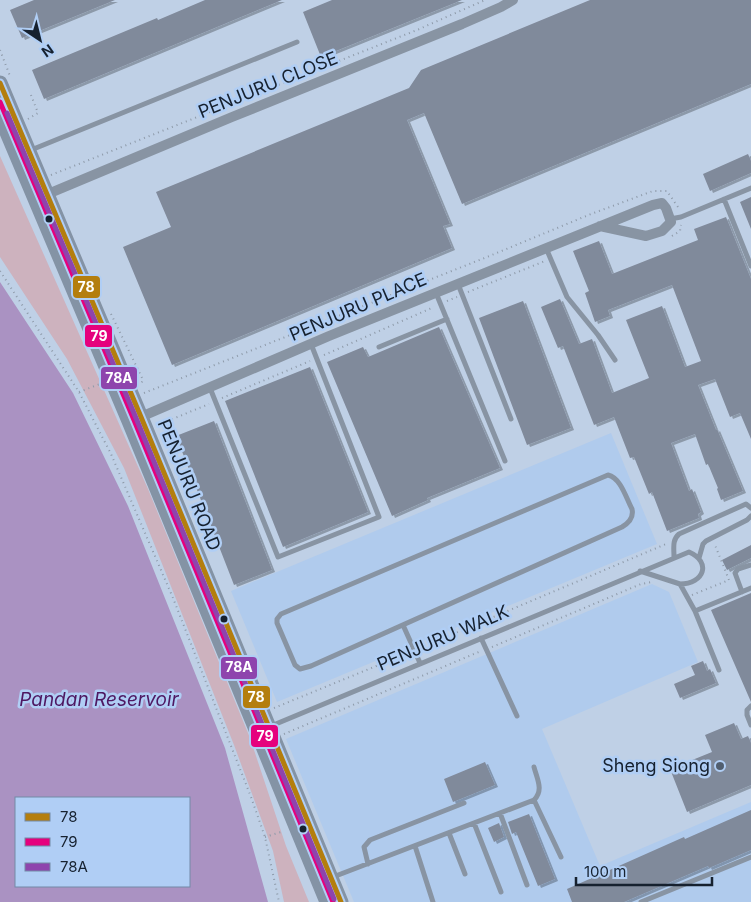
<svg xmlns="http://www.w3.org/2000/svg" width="751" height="902" viewBox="0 0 751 902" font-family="Inter,sans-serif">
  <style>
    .built { fill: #b0cbed }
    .green { fill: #cdb2be }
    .water { fill: #aa92c2; fill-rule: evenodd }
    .building { fill: #808a9b; filter: url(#shadow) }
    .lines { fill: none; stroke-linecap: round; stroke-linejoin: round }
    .path { stroke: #8e9aa9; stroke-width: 2; stroke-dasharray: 1 4; stroke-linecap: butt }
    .lane { stroke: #8894a3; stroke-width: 5 }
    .street { stroke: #8894a3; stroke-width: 10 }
    .secondary { stroke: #8493a5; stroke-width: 15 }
    .bus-1-casing { stroke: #b0cef5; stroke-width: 9 }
    .bus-2-casing { stroke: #b0cef5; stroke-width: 9 }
    .bus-3-casing { stroke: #b0cef5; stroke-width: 9 }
    .bus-1 { stroke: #b47e0e; stroke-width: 5 }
    .bus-2 { stroke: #e5007d; stroke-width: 5 }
    .bus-3 { stroke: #8e44ad; stroke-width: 5 }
    .bus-dot { fill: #16212f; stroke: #b0cef5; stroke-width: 2 }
    .poi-dot { fill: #515e6f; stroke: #b0cef5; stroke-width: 2 }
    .labels { text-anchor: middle; stroke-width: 5; stroke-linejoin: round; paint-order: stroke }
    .street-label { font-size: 18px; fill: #16212f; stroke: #b0cef5 }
    .poi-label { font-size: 18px; fill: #16212f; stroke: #b0cef5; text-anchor: end }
    .water-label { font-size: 19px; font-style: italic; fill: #4e1862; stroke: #b0cef5 }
    .line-badge { stroke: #b0cef5; stroke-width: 2 }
    .badge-label { font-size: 14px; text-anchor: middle; font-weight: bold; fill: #fff }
  </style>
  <defs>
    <filter id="shadow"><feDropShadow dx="3" dy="2" stdDeviation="0" flood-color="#0004"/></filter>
  </defs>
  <rect width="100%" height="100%" fill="#bfd0e6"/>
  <path class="built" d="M611 433 657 544 277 702 231 591Z
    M652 584 669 592 698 662 542 729 600 866 751 802V902H354L286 739Z"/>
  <path class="green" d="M0 156 148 489 250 738 286 846 309 902H284L273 851 234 745 124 468 67 359 0 257Z"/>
  <path class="water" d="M0 282 73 393 128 506 225 748 268 902H0ZM16 798H189V886H16Z"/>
  <path class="building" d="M34 0H115L22 38 10 10Z
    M205 0H282L44 99 32 70 157 18 158 20Z
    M332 0H462L321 57 303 12Z
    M590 0H751V84L462 204 424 113 407 120 450 224 443 226 452 248 172 365 123 247 171 227 156 192 409 88 421 70Z
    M748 154 751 161V173L710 191 703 174Z
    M751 197V229L740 202Z
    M726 217 751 279V439L740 413 730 417 715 379 698 385 716 430 717 429 743 491 721 500 717 489 718 488 708 464 706 465 695 434 671 443 689 491 692 489 701 512 698 514 699 518 667 531 652 492 649 494 634 457 630 458 614 417 594 425 563 346 558 348 541 307 560 299 579 344 592 339 612 393 649 378 626 320 662 306 685 367 701 361 672 285 608 310 610 316 595 322 585 293 589 291 573 251 599 241 612 274 698 240 694 229Z
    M523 301 571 428 527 445 479 318Z
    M439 327 500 468 427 498 428 500 392 516 327 362 363 347 368 357Z
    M310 367 368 512 283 547 225 401Z
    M214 421 272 570 234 585 176 436Z
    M751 545V558L727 570 722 560Z
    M751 593V702L711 610Z
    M703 661 707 671 710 669 716 683 680 698 674 684 695 675 691 666Z
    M734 723 741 739 748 736 751 743V785L687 812 670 769 712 752 705 735Z
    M485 762 495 785 453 802 444 779Z
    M751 810V850L709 868 708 866 624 902H572L567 889 684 837 685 839Z
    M529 814 555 879 538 886 516 832 512 834 508 822Z
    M499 823 504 837 494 842 488 828Z"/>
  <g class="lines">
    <path class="path" d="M0 50 10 76
      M28 119 38 113 31 95
      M51 175 417 30 485 0
      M672 236 680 231 681 225
      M0 271 79 392 111 454 173 598 251 797 265 837 279 902
      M468 292 545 261
      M447 301 457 297
      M111 314 143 380 140 386
      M324 355 434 307
      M79 392 100 384
      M144 393 487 257 591 214 653 191H667L680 210
      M222 398 310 361
      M158 425 209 404
      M692 595 729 580 715 545
      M492 647 641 584 652 582
      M420 648 666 544
      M274 708 408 653
      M284 734 481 651
      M265 837 284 831"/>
    <path class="lane" d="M31 150 297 42
      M724 199 751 266
      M670 219 681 217 751 188
      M546 248 567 297 598 335 615 360
      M458 284 511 419
      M436 293 505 461
      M379 347 447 319
      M210 388 278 557 379 517 311 344
      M608 475C621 478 626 498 632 509 634 518 629 523 622 527L311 666 300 669 295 665 277 623V619L281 614Z
      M674 557C674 548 672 540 679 534L746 504 751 508
      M699 558 703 544 706 541 747 520 751 516
      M680 584 695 611 719 670
      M742 592 735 573 738 569 751 565
      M695 611 751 588
      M403 625 420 663
      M481 638 517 716
      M751 706 747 710V715L751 725
      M271 726 689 552C712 562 704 584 680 584L640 571
      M534 800 561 857
      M500 813 527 885
      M474 823 501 892
      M449 833 465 874
      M415 846 433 902
      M368 864 364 847 370 840 464 803
      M333 877 534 800C544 790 537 779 534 767
      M641 902 751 857"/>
    <path class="street" d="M43 196 232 117 462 24 501 7 513 0
      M136 419 329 336 653 205 662 203 666 208 671 222 662 231 646 236 600 226"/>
    <path class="secondary" d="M0 83 141 417 341 902
      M0 116 129 421 327 902"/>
    <g class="bus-1-casing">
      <path id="bus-1" d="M0 83 141 417 341 902"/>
    </g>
    <g class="bus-2-casing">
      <path id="bus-2" d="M0 102 134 420 333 902"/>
    </g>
    <g class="bus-3-casing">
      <path id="bus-3" d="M7 113 136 418 334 899"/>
    </g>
    <use href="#bus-1" class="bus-1"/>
    <use href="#bus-2" class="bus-2"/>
    <use href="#bus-3" class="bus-3"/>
  </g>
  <g class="bus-dot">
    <circle cx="49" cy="219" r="4.5"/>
    <circle cx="224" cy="619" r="4.5"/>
    <circle cx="303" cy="829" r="4.5"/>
  </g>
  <circle class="poi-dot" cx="720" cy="766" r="5"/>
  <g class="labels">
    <g class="street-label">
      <text transform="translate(268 85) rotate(-22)" y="6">PENJURU CLOSE</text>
      <text transform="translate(358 307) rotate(-23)" y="6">PENJURU PLACE</text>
      <text transform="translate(189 485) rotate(68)" y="6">PENJURU ROAD</text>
      <text transform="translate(443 638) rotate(-23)" y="6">PENJURU WALK</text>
    </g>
    <g class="poi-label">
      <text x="710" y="772">Sheng Siong</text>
    </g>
    <g class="water-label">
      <text x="99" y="706">Pandan Reservoir</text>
    </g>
  </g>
  <g class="line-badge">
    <rect x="72" y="275" width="29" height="24" rx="5" fill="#b47e0e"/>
    <rect x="84" y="324" width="29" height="24" rx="5" fill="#e5007d"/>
    <rect x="100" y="366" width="38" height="24" rx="5" fill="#8e44ad"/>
    <rect x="220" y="656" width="38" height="24" rx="5" fill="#8e44ad"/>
    <rect x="242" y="685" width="29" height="24" rx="5" fill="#b47e0e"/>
    <rect x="250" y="724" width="29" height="24" rx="5" fill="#e5007d"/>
  </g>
  <g class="badge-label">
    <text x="86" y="292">78</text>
    <text x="99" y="341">79</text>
    <text x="119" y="383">78A</text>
    <text x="239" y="672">78A</text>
    <text x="256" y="702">78</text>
    <text x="265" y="741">79</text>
  </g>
  <rect x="15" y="797" width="175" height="90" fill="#b0cef5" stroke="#7289a6"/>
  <rect x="25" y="813" width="25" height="8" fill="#b47e0e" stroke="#7289a6"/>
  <text x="60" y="822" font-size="15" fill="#16212f">78</text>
  <rect x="25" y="838" width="25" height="8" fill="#e5007d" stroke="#7289a6"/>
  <text x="60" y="847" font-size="15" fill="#16212f">79</text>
  <rect x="25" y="863" width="25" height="8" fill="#8e44ad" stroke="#7289a6"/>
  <text x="60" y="872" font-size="15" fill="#16212f">78A</text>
  <g transform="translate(40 40) rotate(145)" stroke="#b0cef5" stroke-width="4" paint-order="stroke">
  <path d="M0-4L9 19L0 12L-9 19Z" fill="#16212f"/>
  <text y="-8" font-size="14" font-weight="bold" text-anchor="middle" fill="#16212f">N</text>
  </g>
  <path d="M576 877v8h136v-8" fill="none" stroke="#16212f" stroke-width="2.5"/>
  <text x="584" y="877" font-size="15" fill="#16212f" stroke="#b0cef5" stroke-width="4" paint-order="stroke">100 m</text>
</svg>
